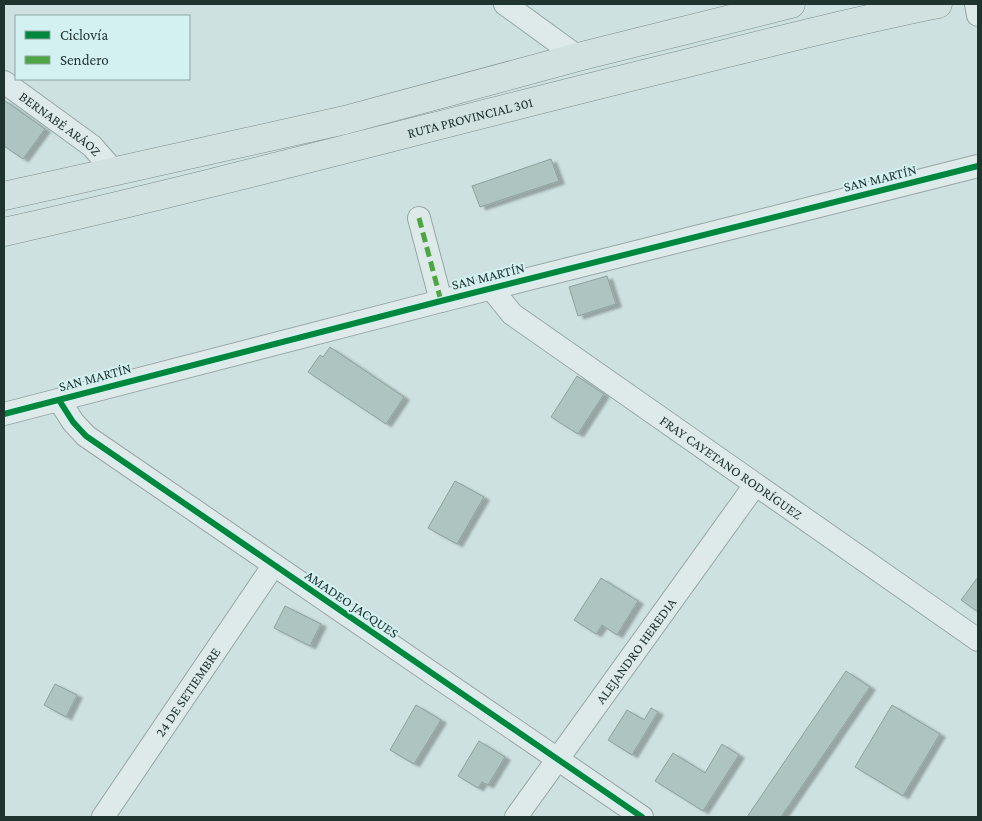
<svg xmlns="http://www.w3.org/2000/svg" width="982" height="821" viewBox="0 0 982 821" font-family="'Crimson Pro',serif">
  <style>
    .building { fill: #aec4c0; stroke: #8da19d; filter: url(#shadow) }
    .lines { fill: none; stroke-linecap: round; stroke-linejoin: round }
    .minor-casing { stroke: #96a6a5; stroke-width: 24 }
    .primary-casing { stroke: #7d8c8a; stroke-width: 29 }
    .minor { stroke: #deeae9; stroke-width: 22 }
    .primary { stroke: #d0e1e0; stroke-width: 28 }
    .quiet { stroke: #4fa543; stroke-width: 5; stroke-dasharray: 10 5; stroke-linecap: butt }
    .cycleway-casing { stroke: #d4f1f1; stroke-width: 9 }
    .cycleway { stroke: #00873e; stroke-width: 6 }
    .labels { text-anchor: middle; stroke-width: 4; stroke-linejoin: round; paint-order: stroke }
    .street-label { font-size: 14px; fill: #1f342f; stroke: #d4f1f1 }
  </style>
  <defs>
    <filter id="shadow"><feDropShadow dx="5.5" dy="3" stdDeviation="1" flood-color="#0004"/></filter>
  </defs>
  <rect width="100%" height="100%" fill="#cde1e0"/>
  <path class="building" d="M4 100 45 129 23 159 4 146Z
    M551 159 559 181 480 207 472 186Z
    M607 276 616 304 578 316 569 287Z
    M330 347 404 397 386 424 308 372 320 355 323 357Z
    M577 376 604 394 578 434 551 417Z
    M455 481 484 497 457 544 428 528Z
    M978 577V612L961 600Z
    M601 578 638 601 617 635 602 625 596 634 574 620Z
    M285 606 321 624 310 646 274 628Z
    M846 671 870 687 781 817H747Z
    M55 684 77 695 66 717 44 705Z
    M416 705 441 720 414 764 390 750Z
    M892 705 940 734 903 796 855 767Z
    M651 708 658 712 632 755 608 740 627 710 644 720Z
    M479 741 505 757 488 785 482 782 478 788 458 776Z
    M722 744 739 755 703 811 655 781 673 753 705 773Z"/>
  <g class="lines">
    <g class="minor-casing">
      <g id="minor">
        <path d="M505 4 578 57"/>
        <path d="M976 4 978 15"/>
        <path id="s1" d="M4 82 92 146 113 170"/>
        <path d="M419 218 441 301"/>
        <path id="s2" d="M491 288 512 314 978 640"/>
        <path d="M59 400 73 422 86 436 642 817"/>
        <path d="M4 414 441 301 978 166"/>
        <path id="s3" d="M103 817 273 566"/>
        <path id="s4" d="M516 817 755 485"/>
      </g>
    </g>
    <g class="primary-casing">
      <g id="primary">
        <path d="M4 196 345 120 578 57 791 4"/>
        <path id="s5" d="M4 232C232 181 457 119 684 64 768 43 852 21 938 4"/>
      </g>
    </g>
    <use href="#minor" class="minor"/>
    <use href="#primary" class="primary"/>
    <path class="quiet" d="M419 218 441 301"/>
    <g class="cycleway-casing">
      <path id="cycleway" d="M59 400 73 422 86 436 642 817
        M4 414 441 301 978 166"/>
    </g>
    <use href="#cycleway" class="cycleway"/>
  </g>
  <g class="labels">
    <g class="street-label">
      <text dy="5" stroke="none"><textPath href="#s5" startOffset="480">RUTA PROVINCIAL 301</textPath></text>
      <text dy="5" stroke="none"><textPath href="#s1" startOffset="70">BERNABÉ ARÁOZ</textPath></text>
      <text transform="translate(880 178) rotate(-14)" y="5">SAN MARTÍN</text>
      <text transform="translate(488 276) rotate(-14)" y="5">SAN MARTÍN</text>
      <text transform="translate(95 377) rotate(-15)" y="5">SAN MARTÍN</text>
      <text dy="5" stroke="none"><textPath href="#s2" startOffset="301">FRAY CAYETANO RODRÍGUEZ</textPath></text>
      <text transform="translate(352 604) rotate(34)" y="5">AMADEO JACQUES</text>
      <text dy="5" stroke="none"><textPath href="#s4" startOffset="205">ALEJANDRO HEREDIA</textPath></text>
      <text dy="5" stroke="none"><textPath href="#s3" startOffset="151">24 DE SETIEMBRE</textPath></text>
    </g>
  </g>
  <rect width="982" height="821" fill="none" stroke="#1f342f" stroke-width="10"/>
  <rect x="15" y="15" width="175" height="65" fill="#d4f1f1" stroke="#8ca5a3"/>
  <rect x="25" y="31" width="25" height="8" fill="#00873e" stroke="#8ca5a3"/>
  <text x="60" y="40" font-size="15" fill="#1f342f">Ciclovía</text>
  <rect x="25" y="56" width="25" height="8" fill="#4fa543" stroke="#8ca5a3"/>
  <text x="60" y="65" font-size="15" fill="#1f342f">Sendero</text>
</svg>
